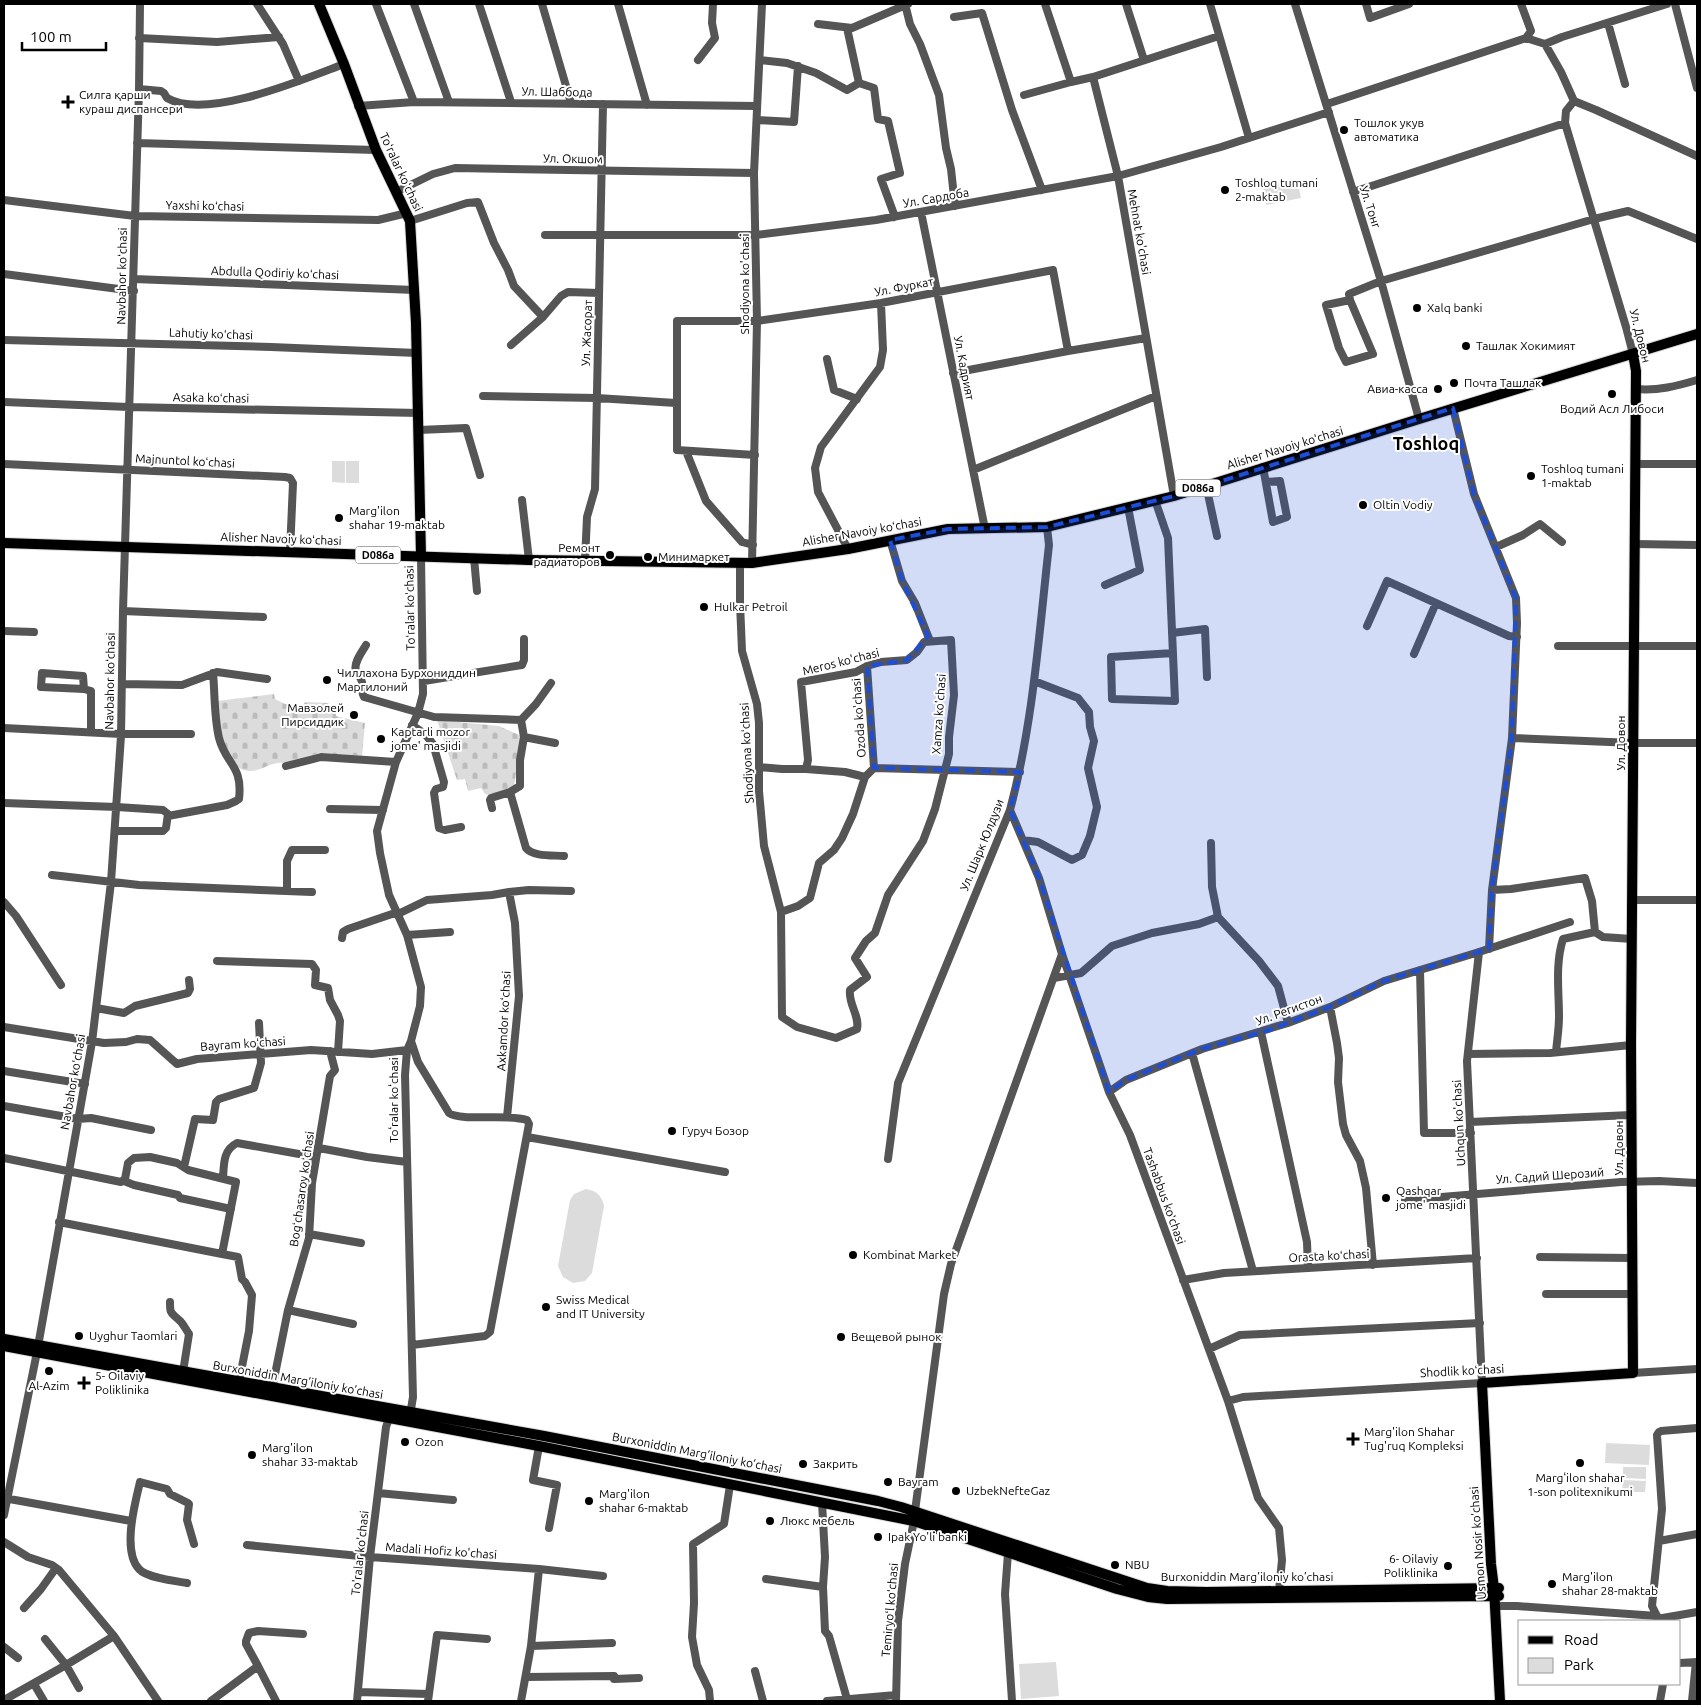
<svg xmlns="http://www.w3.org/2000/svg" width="1701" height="1705" viewBox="0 0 1701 1705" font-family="Ubuntu,sans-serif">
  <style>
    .cemetery { fill: url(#cemetery-stones) }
    .park { fill: #dcdcdc }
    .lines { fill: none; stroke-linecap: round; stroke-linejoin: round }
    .major-casing { stroke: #dbdbdb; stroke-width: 12 }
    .minor { stroke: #555; stroke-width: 8 }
    .major { stroke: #000; stroke-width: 10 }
    .marked { fill: #1d4ed8; fill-opacity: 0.2; stroke: #1d4ed8; stroke-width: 4; stroke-dasharray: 10 6; stroke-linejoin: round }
    .poi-dot { fill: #000; stroke: #fff; stroke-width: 2 }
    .labels { text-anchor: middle; stroke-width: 4; stroke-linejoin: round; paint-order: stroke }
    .shield { fill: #fff; stroke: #4c4c4c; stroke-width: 1 }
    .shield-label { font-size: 11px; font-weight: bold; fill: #000 }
    .street-label { font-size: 12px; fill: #000; stroke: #fff }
    .poi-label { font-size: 12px; fill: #000; stroke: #fff; text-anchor: start }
    .district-label { font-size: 18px; font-weight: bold; fill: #000; stroke: #fff }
  </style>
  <defs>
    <pattern id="cemetery-stones" width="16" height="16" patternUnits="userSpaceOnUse" patternTransform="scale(1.25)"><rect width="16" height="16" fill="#dcdcdc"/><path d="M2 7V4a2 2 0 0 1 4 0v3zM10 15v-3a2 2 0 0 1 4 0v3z" fill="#bbb"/></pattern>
  </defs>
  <rect width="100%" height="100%" fill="#fff"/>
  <path class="cemetery" d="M274 694 275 699 285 704 303 706 305 702 328 703 336 709V716L365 723 362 756 319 753 284 763C272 761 262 771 250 771 222 771 219 719 217 701Z
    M437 720 499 726 521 736 514 787 492 796 485 794 481 788 468 791 465 779 457 780Z"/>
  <path class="park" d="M1297 179 1301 198 1266 205 1263 186Z
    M332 461H345V483L332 482Z
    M346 461H359V483H346Z
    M586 1189C597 1191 602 1196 604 1206L592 1273 585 1281 573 1283 563 1277 558 1266 570 1200 574 1194Z
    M1606 1443 1650 1445 1649 1465 1605 1463Z
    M1623 1467H1646V1479L1623 1478Z
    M1623 1480 1646 1481 1645 1492H1622Z
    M1056 1662 1059 1696 1021 1699 1019 1664Z"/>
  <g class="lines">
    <g class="major-casing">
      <path id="major" d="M319 4 344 64 376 150 410 221 416 323 421 556
        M4 543 529 560 752 563 848 549 948 529 1047 527 1174 496 1419 419 1697 334
        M4 1339 544 1436 878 1501 901 1507 1147 1588 1167 1591 1206 1592 1499 1588
        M4 1346 539 1446 914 1521 1117 1589 1148 1597 1167 1599 1499 1596
        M1500 1701 1494 1588 1491 1564 1482 1383 1633 1373 1631 1045 1636 371 1633 354"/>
    </g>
    <path class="minor" d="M257 4 283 44 299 81
      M376 4 414 102
      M414 4 449 102
      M479 4 511 102
      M542 4 571 103
      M618 4 647 105
      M905 4 910 24 920 44 939 95 946 148 951 169 955 206
      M1045 4 1071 82 1093 77 1118 176 1174 496
      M1126 4 1144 60
      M1210 4 1249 138
      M1295 4 1381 281 1419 419
      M1366 4 1370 18 1409 4
      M1675 4 1697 88
      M954 17 982 13 1012 110 1042 190
      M1608 23 1625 84
      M818 24 852 28 908 4
      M139 38 217 42 279 37
      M1526 38 1545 44 1562 37 1667 4
      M1545 44 1561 72 1574 101
      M698 60 715 38 712 23 713 4
      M760 60 787 63 816 73 847 90 859 83 847 28
      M1093 77 1219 36
      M859 83 874 88 878 119 888 121 900 173 881 179 895 217
      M139 89 161 91 164 93 167 98C206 121 304 79 344 64
      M1024 95 1071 82
      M1327 104 1526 38 1531 31 1521 4
      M358 106 414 102 756 106
      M757 120 794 122 798 66
      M1565 123 1566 111 1574 101 1596 110 1697 156
      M137 143 376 150
      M396 192 433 174 455 168 754 173
      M1353 192 1565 123 1626 327 1633 354
      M4 200 135 216 378 220 407 213
      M921 212 985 529
      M410 221 467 203 478 202 494 243 508 270 514 286 543 317
      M545 235H756L876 220 1118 176 1221 147 1329 112
      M4 274 134 291
      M134 279 415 290
      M1350 300 1373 354 1346 362 1339 348 1326 305 1350 300 1349 294 1381 281 1594 219 1628 211 1697 239
      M4 340 271 347 417 353
      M511 345 543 317 561 296 568 292 599 293
      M827 359 834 390 857 399
      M953 373 1068 351 1146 338
      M1636 389C1658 391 1677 386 1697 380
      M483 396 597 398 676 403
      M4 402 129 407 419 413
      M1453 408 1474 494 1516 598 1517 623 1512 738 1492 890 1489 949
      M419 430 466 428 480 475
      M686 451 706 501 742 542 753 545
      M755 455 677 450V321H757L881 303 1053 270 1068 351
      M4 464 285 477 290 478 293 483 290 552
      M1635 464H1697
      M1263 467 1273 522 1287 517 1280 481 1266 482
      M973 470 1156 396
      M1206 485 1217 536
      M522 500 529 560
      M1155 500 1168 538 1175 701 1112 699 1111 657 1173 653
      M890 540 902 581 915 603 930 641
      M1635 544 1697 545
      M1496 547 1523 535 1540 524 1562 542
      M848 549 818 492 815 468 821 447 880 367 883 350 881 303
      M474 558 477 591
      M585 561 587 517 595 489 603 104
      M740 563V603L742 651 757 704 759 723V791L764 846 781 912 782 1017 797 1027 836 1038 857 1029C860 1016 848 1004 850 990L867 977 855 958 866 941 875 933 888 895 923 841 935 809 949 754V737L954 695 951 640 924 642 917 652 907 660 881 662 867 666 856 672 801 682 808 760 806 769H782L760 767
      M752 563 757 321 754 173 762 4
      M1105 585 1140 570 1128 507
      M123 611 263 617
      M1367 626 1387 581 1509 636 1517 637
      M4 631 34 632
      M1172 633 1205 629 1207 677
      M366 645C362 652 353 663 356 671 358 675 361 677 362 682 363 688 361 692 364 697L434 717 521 720 524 737 520 760V786L510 792 526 848C533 857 553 855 564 856
      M1558 646H1697
      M1414 654 1436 603
      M424 681 522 665 524 660V639
      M122 684 182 685 217 672 267 679
      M84 689 83 676 42 673 41 687 84 689 91 691V732
      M521 720 536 704 551 683
      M412 725 425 734 433 744 444 782 443 787 436 789 434 793 439 828 445 830 461 827
      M4 728 121 734H191
      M524 737 555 743
      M1512 738 1634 743H1697
      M286 766 321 757 396 762
      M874 768 1020 772
      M806 769 845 772 865 777
      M4 803 117 807 163 810 168 814 166 828 163 831H115
      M492 808 490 800 491 798 510 792
      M330 809 383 810
      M1010 810 1039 878 1062 954 1109 1092 1130 1135 1228 1401 1258 1498 1279 1528 1282 1560 1279 1591
      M168 816 227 805 236 801 239 799C243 765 226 765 219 738 214 717 215 694 213 673
      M1023 840 1038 842 1072 860 1082 855 1090 836 1097 807 1088 768 1094 741 1090 727 1089 712 1078 698 1034 681
      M1211 843 1212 887 1218 917 1259 961 1278 986 1288 1023
      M52 875 139 885 312 892
      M1492 890 1511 889 1585 878 1592 901 1595 932 1563 939C1555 964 1559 991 1559 1017 1559 1029 1557 1040 1556 1052
      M287 891V861L292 850H325
      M509 892 529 890 571 891
      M1632 900H1697
      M4 902 16 916 61 985
      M781 912 798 906 810 898 819 863 834 850 842 838 853 814 865 777 874 768 867 666
      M1595 932 1603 937 1632 939
      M407 935 450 932
      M342 938 343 932 348 929 392 914H398L427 900 492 895 509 892 515 923 519 996 507 1117
      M217 961 312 964 316 970 315 985 328 988 330 1000 338 1015 340 1021 338 1052
      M1420 970 1424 1133H1471
      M1054 978 1081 973 1112 946 1152 933 1199 924 1218 917
      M1330 1007 1337 1043 1339 1058 1338 1082 1343 1124 1346 1135 1360 1161 1366 1188 1373 1265
      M96 1008 124 1013 135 1006 188 993 190 989 189 980
      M4 1027 104 1043 126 1042 137 1039 150 1040 177 1064 197 1059 311 1050 372 1054 407 1050
      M1261 1032 1307 1242 1308 1268
      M411 1041 418 1062 449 1113C462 1122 506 1113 527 1120L529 1124 490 1332 485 1336 412 1345
      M1192 1053 1253 1271
      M1468 1054 1550 1053 1631 1045
      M4 1071 85 1084
      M1109 1092 1126 1080 1202 1049 1288 1023 1330 1007 1384 981 1479 952 1570 922
      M4 1106 78 1119 91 1118 151 1130
      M1470 1122 1631 1115
      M527 1137 725 1172
      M319 1148 367 1157 407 1162
      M4 1158 121 1182 125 1179 128 1163 134 1158 150 1157 177 1163 188 1170 236 1182 222 1254 59 1222
      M888 1159 898 1083 1010 810C1033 724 1039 634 1049 545L1047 527
      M184 1167 195 1119 213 1120 216 1102 219 1099 254 1088 261 1063 259 1023
      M223 1178C224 1164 223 1150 237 1143L316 1157
      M124 1181 134 1185 178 1195 180 1198 231 1209
      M1405 1200 1621 1182 1659 1181 1697 1183
      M309 1234 361 1243
      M222 1254 238 1257 242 1279 245 1282 252 1295 249 1331 239 1382
      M1540 1257 1631 1258
      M1183 1280 1224 1273 1477 1258
      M1546 1294H1632
      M170 1302C170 1315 171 1312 179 1320 183 1323 186 1330 189 1334L183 1372
      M288 1310 353 1324
      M1209 1349 1240 1335 1480 1323
      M1633 1373 1697 1369
      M272 1389 288 1310 309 1238 312 1183 330 1076 335 1070 330 1051
      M1228 1401 1243 1397 1482 1383 1467 1061 1479 952
      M410 1415 413 1397 405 1075 407 1050 411 1041 420 1006 421 987 407 935 389 895 380 853 377 831 396 762 418 713 423 694 421 556
      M539 1446 533 1480 557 1485 549 1528
      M378 1493 453 1500
      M4 1498 131 1521
      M822 1502 825 1557 823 1587 825 1631 829 1636 847 1699
      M915 1511 944 1294 951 1264 1062 954
      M4 1515 37 1352 92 1042 111 882 121 736 123 611 139 89 140 4
      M1659 1541 1697 1534
      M4 1542 28 1557 52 1565 59 1570 114 1636 158 1701
      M247 1545 370 1557 539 1569 603 1576
      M1008 1553 1005 1594 1012 1701
      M766 1579 823 1587
      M187 1583C175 1581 147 1578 139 1569 122 1551 135 1503 140 1482L167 1489 170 1494 188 1503 189 1504 187 1520 194 1544
      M1495 1606H1517L1657 1616
      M24 1608 41 1589 56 1568
      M1657 1619 1697 1612
      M1657 1621V1616L1652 1606 1662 1509 1657 1435 1659 1432 1661 1431 1697 1428
      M45 1639 66 1665 79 1688
      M531 1646 612 1643
      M4 1647 18 1658
      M1680 1663 1697 1662
      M258 1666 246 1644V1641L249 1633 258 1631 303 1634
      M755 1671 763 1701
      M526 1677 614 1676V1679L639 1678
      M34 1684 44 1701
      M358 1692 429 1694
      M4 1700 66 1665 114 1636
      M211 1701 258 1666 276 1701
      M357 1701 370 1557 386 1427 391 1413
      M428 1701 437 1635 487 1639
      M521 1701 531 1646 539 1569
      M710 1701 709 1690 697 1665 692 1637 694 1603 693 1544 724 1524 730 1485
      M827 1701 896 1695
      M896 1701 898 1621 905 1564 914 1521
      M1660 1701 1663 1684
      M1692 1701 1696 1662"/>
    <use href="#major" class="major"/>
  </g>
  <path class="marked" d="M1453 408 1474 494 1516 598 1512 738 1492 890 1489 949 1384 981 1330 1007 1270 1030 1202 1049 1126 1080 1109 1092 1039 878 1010 810 1020 772 874 768 867 666 907 660 928 636 902 581 890 540 948 529 1047 527 1174 496Z"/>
  <g class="poi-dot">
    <path d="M65.5 94.5h5v5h5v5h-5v5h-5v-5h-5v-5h5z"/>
    <circle cx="1344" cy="130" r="5"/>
    <circle cx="1225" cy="190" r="5"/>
    <circle cx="1417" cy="308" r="5"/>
    <circle cx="1466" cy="346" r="5"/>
    <circle cx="1454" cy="383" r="5"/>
    <circle cx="1438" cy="389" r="5"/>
    <circle cx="1612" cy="394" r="5"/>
    <circle cx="1531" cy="476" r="5"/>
    <circle cx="1363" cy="505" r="5"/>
    <circle cx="339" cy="518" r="5"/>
    <circle cx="610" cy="555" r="5"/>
    <circle cx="648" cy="557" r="5"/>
    <circle cx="704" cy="607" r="5"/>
    <circle cx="327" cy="680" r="5"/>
    <circle cx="354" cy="715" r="5"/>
    <circle cx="381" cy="739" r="5"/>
    <circle cx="672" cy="1131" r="5"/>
    <circle cx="1386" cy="1198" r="5"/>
    <circle cx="853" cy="1255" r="5"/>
    <circle cx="546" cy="1307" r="5"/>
    <circle cx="79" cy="1336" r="5"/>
    <circle cx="841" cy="1337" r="5"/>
    <circle cx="49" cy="1371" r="5"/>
    <path d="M81.5 1375.5h5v5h5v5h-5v5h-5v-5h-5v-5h5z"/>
    <path d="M1350.5 1431.5h5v5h5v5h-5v5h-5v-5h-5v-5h5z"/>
    <circle cx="405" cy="1442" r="5"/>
    <circle cx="252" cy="1455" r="5"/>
    <circle cx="1580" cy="1463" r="5"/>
    <circle cx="803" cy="1464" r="5"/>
    <circle cx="888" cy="1482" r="5"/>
    <circle cx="956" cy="1491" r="5"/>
    <circle cx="589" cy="1501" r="5"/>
    <circle cx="770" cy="1521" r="5"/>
    <circle cx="878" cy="1537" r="5"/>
    <circle cx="1115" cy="1565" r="5"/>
    <circle cx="1448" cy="1566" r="5"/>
    <circle cx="1552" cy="1584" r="5"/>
  </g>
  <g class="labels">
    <g class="shield">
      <rect x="1175.5" y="479.5" width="45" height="17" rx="4"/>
      <rect x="355.5" y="546.5" width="45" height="17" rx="4"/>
    </g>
    <g class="shield-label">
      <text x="1198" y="492">D086a</text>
      <text x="378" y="559">D086a</text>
    </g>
    <g class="street-label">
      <text transform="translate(557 92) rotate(1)" y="4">Ул. Шаббода</text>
      <text transform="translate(573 159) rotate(1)" y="4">Ул. Окшом</text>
      <text transform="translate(401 172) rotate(65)" y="4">Toʻralar koʻchasi</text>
      <text transform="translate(936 198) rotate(-10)" y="4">Ул. Сардоба</text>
      <text transform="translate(205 206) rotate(1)" y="4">Yaxshi koʻchasi</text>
      <text transform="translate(1370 207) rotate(72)" y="4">Ул. Тонг</text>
      <text transform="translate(1139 232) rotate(80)" y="4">Mehnat ko'chasi</text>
      <text transform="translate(275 273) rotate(2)" y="4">Abdulla Qodiriy koʻchasi</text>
      <text transform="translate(122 276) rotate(-89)" y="4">Navbahor koʻchasi</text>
      <text transform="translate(745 284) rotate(-90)" y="4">Shodiyona ko'chasi</text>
      <text transform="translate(904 287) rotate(-11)" y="4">Ул. Фуркат</text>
      <text transform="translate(587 333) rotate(-88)" y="4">Ул. Жасорат</text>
      <text transform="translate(211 334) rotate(2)" y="4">Lahutiy koʻchasi</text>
      <text transform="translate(1640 336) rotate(76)" y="4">Ул. Довон</text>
      <text transform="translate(964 368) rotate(79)" y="4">Ул. Кадрият</text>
      <text transform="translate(211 398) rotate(1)" y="4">Asaka koʻchasi</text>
      <text transform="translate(1285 448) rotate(-17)" y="4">Alisher Navoiy koʻchasi</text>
      <text transform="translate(185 461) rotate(3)" y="4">Majnuntol koʻchasi</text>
      <text transform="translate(862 532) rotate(-10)" y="4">Alisher Navoiy koʻchasi</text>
      <text transform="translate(281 539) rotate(2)" y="4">Alisher Navoiy koʻchasi</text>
      <text transform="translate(410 608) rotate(-91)" y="4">Toʻralar koʻchasi</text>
      <text transform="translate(841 662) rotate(-14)" y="4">Meros ko'chasi</text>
      <text transform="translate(110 681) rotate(-89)" y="4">Navbahor koʻchasi</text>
      <text transform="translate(939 714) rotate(-86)" y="4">Xamza ko'chasi</text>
      <text transform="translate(859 718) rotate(-94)" y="4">Ozoda ko'chasi</text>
      <text transform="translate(1621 743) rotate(-90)" y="4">Ул. Довон</text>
      <text transform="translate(747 753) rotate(-93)" y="4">Shodiyona koʻchasi</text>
      <text transform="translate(982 845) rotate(-68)" y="4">Ул. Шарк Юлдузи</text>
      <text transform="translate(1289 1010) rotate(-20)" y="4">Ул. Регистон</text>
      <text transform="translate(504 1021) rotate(-87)" y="4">Axkamdor koʻchasi</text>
      <text transform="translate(243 1044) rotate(-4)" y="4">Bayram koʻchasi</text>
      <text transform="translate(73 1082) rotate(-80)" y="4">Navbahor koʻchasi</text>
      <text transform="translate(394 1100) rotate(-90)" y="4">Toʻralar koʻchasi</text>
      <text transform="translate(1459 1123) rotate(-93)" y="4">Uchqun ko'chasi</text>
      <text transform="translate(1619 1148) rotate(-90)" y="4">Ул. Довон</text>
      <text transform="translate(1550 1176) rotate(-4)" y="4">Ул. Садий Шерозий</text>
      <text transform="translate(302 1189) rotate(-82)" y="4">Bogʻchasaroy koʻchasi</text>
      <text transform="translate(1164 1196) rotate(70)" y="4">Tashabbus koʻchasi</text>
      <text transform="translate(1329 1256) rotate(-3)" y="4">Orasta koʻchasi</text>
      <text transform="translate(1462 1371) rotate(-3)" y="4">Shodlik koʻchasi</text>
      <text transform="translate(298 1380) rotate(10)" y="4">Burxoniddin Marg’iloniy ko’chasi</text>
      <text transform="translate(697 1453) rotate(11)" y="4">Burxoniddin Marg’iloniy ko’chasi</text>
      <text transform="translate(1478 1543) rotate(-94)" y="4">Usmon Nosir ko‘chasi</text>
      <text transform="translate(441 1551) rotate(4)" y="4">Madali Hofiz ko'chasi</text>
      <text transform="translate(360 1553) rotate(-84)" y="4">To'ralar ko'chasi</text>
      <text x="1247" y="1581">Burxoniddin Marg’iloniy ko’chasi</text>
      <text transform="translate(890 1610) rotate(-85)" y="4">Temiryoʻl koʻchasi</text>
    </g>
    <g class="poi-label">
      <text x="79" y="99">Силга қарши<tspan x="79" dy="14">кураш диспансери</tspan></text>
      <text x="1354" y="127">Тошлок укув<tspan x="1354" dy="14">автоматика</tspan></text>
      <text x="1235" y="187">Toshloq tumani<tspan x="1235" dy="14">2-maktab</tspan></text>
      <text x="1427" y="312">Xalq banki</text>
      <text x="1476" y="350">Ташлак Хокимият</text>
      <text x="1464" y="387">Почта Ташлак</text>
      <text x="1428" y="393" text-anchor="end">Авиа-касса</text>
      <text x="1612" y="413" text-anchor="middle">Водий Асл Либоси</text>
      <text x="1541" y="473">Toshloq tumani<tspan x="1541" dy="14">1-maktab</tspan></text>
      <text x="1373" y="509">Oltin Vodiy</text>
      <text x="349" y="515">Marg'ilon<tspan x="349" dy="14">shahar 19-maktab</tspan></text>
      <text x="600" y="552" text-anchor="end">Ремонт<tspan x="600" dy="14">радиаторов</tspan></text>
      <text x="658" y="561">Минимаркет</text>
      <text x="714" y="611">Hulkar Petroil</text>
      <text x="337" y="677">Чиллахона Бурхониддин<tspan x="337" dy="14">Маргилоний</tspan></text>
      <text x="344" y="712" text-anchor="end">Мавзолей<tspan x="344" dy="14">Пирсиддик</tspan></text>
      <text x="391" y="736">Kaptarli mozor<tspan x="391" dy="14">jome' masjidi</tspan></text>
      <text x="682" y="1135">Гуруч Бозор</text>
      <text x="1396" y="1195">Qashqar<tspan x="1396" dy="14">jome' masjidi</tspan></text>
      <text x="863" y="1259">Kombinat Market</text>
      <text x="556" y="1304">Swiss Medical<tspan x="556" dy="14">and IT University</tspan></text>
      <text x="89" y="1340">Uyghur Taomlari</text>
      <text x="851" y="1341">Вещевой рынок</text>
      <text x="95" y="1380">5- Oilaviy<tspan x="95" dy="14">Poliklinika</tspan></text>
      <text x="49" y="1390" text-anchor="middle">Al-Azim</text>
      <text x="1364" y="1436">Marg'ilon Shahar<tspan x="1364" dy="14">Tug'ruq Kompleksi</tspan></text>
      <text x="415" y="1446">Ozon</text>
      <text x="262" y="1452">Marg'ilon<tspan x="262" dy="14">shahar 33-maktab</tspan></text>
      <text x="813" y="1468">Закрить</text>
      <text x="1580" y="1482" text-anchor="middle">Margʻilon shahar<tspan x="1580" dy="14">1-son politexnikumi</tspan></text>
      <text x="898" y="1486">Bayram</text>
      <text x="966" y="1495">UzbekNefteGaz</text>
      <text x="599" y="1498">Marg'ilon<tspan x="599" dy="14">shahar 6-maktab</tspan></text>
      <text x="780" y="1525">Люкс мебель</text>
      <text x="888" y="1541">Ipak Yo'li banki</text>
      <text x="1438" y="1563" text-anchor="end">6- Oilaviy<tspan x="1438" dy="14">Poliklinika</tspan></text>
      <text x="1125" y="1569">NBU</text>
      <text x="1562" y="1581">Marg'ilon<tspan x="1562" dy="14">shahar 28-maktab</tspan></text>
    </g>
    <g class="district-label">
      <text x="1426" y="450">Toshloq</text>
    </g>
  </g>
  <rect width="1701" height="1705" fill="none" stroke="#000000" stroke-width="10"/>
  <rect x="1518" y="1620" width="162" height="65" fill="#ffffff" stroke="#999999"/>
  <rect x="1528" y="1636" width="25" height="8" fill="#000000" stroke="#999999"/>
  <text x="1564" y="1645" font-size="15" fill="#000000">Road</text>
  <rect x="1528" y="1658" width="25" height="15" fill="#dcdcdc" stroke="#999999"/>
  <text x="1564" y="1670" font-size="15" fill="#000000">Park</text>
  <path d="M22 42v8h84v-8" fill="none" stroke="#000000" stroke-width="2.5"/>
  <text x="30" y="42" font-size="15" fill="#000000" stroke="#ffffff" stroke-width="4" paint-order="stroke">100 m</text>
</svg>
